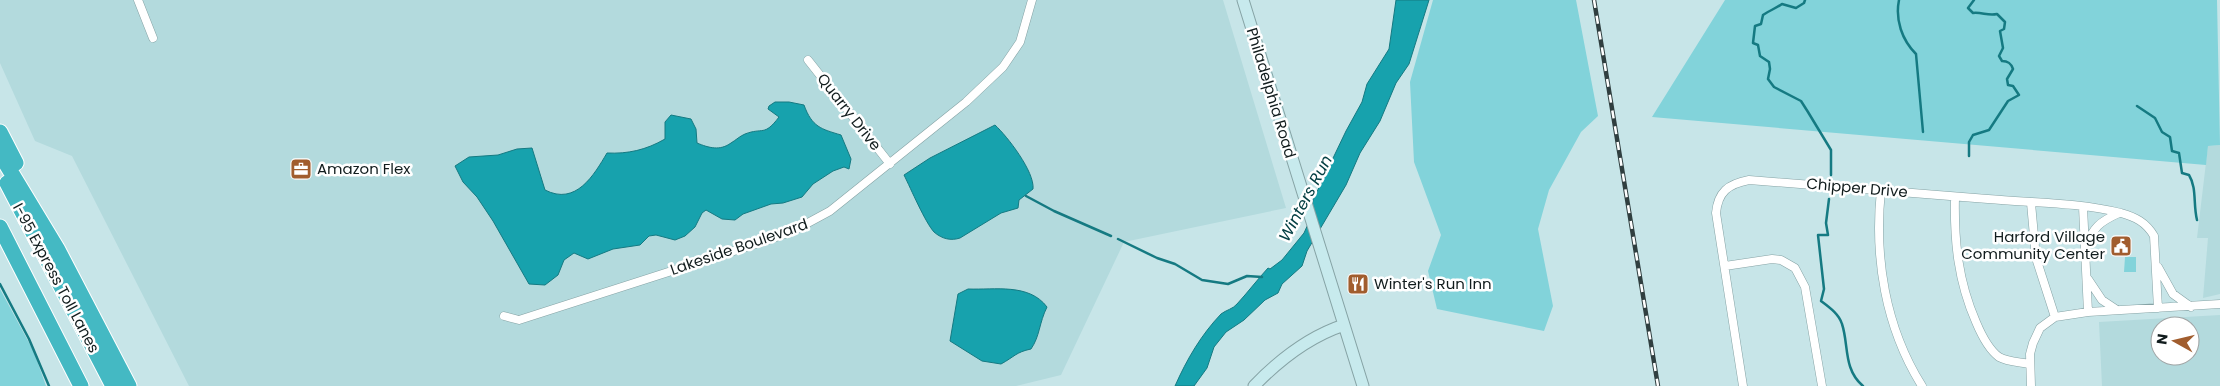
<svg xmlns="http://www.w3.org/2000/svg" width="2220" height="386" viewBox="0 0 2220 386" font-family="Poppins,sans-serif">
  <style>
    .built { fill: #b3dadd; fill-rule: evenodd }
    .green { fill: #82d3da }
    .water { fill: #17a2ad; stroke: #157a82 }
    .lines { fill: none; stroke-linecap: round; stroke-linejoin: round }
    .stream { stroke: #157a82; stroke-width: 2.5 }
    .street-casing { stroke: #86a3a5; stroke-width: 9 }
    .secondary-casing { stroke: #86a3a5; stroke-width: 13 }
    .highway-casing { stroke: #fff; stroke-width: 17 }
    .street { stroke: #fff; stroke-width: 8 }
    .secondary { stroke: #c7eaed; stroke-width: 11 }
    .highway { stroke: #44b9c3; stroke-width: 15 }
    .rail-casing { stroke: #303f40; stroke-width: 4.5 }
    .rail { stroke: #fff; stroke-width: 2.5; stroke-dasharray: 8; stroke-linecap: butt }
    .labels { text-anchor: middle; stroke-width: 5; stroke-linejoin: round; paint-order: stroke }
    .street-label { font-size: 15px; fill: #111c1d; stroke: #fff }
    .poi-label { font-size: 15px; fill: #111c1d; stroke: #fff; text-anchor: start }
    .water-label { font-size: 16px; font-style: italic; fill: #064044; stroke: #fff }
  </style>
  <rect width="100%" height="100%" fill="#c7e5e8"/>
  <path class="built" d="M0 0H1223L1286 208 1124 242 1061 375 1016 386H189L72 156 35 141 0 63Z
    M2220 145V294L2203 298 2208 238H2197L2208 146Z
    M2220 315V386H2102L2099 322ZM2160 326H2190V356H2160Z"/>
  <path class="green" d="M1433 0H1576L1598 116 1581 132 1549 190 1538 229 1553 306 1544 331 1437 309 1428 271 1441 235 1414 162 1410 82Z
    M1725 0H2217L2220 145 2208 146 2206 165 1652 117Z
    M2125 257H2136V272H2124Z
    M0 289 34 352 46 386H0Z"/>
  <path class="water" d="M1396 0H1429L1409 64 1396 83 1380 121 1360 153 1346 185 1307 251 1302 266 1282 284 1278 293 1265 300 1244 320 1226 332 1214 347 1207 368 1194 386H1175C1187 359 1201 335 1221 314 1226 310 1233 309 1237 304 1248 292 1257 280 1268 268L1270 269 1282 260 1304 233 1309 222 1313 200 1346 131 1362 102 1367 84 1389 49Z
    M775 102H789L804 105C812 127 821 129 841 135L851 159 849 169 844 167 833 171 813 184 802 197 783 203 771 204 743 214 735 220 722 219 706 210 702 213 695 227 685 236 675 240 656 235 649 236 640 245 613 249 588 259 574 253 564 260 558 275 545 285 529 284 493 221 477 197 463 182 455 166 469 157 498 155 517 149 532 148 545 190C576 206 594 175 607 153 628 154 646 150 665 139V122L671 115 691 119 696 129 697 143C709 148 720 151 731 143 736 140 740 136 745 134 763 127 764 137 779 117L768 109 769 106Z
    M995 125C1007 136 1035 172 1033 189L1019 200 1018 208 1001 213 960 238C951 241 942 239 934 232 925 222 911 189 904 175L930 158Z
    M968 289C995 290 1029 283 1047 307 1039 323 1040 336 1031 349 1016 352 1014 357 1001 364L982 361 950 341 958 294Z"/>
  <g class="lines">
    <path class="stream" d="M1805 0 1804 3 1796 8 1782 4C1775 9 1770 10 1763 15L1761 24 1755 26 1753 43 1758 45 1760 56 1769 62 1770 69 1768 79 1774 87 1801 101 1808 112 1831 150V175
      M1899 0C1895 20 1902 40 1916 54L1923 132
      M2137 106 2155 118 2162 132 2170 137 2172 151 2179 153 2182 173 2189 175C2197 188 2193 204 2197 220
      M1969 156V142L1973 135 1989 130 2008 101 2019 95 2013 86 2008 85 2007 79 2013 69C2011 63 2008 61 2002 61L1999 56 2003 48 2000 31 2004 29 2005 22 1997 14C1988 16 1982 12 1973 13L1968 8 1974 0
      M1026 196 1054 211 1111 236
      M1829 199 1826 223 1828 235H1818L1824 289 1821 301C1829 307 1839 314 1842 324 1849 345 1843 369 1863 386
      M1118 239 1157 258 1175 264 1202 280 1228 284 1247 276 1262 277
      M0 284 29 339 49 386"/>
    <g class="street-casing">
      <path id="street" d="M138 0 153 38
        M808 60 890 164
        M1881 190C1874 257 1885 327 1922 386
        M1955 197C1954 241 1958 281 1976 322 1981 334 1988 349 1999 357 2008 362 2020 362 2029 364
        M2031 203 2036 258 2055 317
        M2083 207 2088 312
        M2085 247C2094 227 2099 222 2119 213
        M1725 266 1772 259 1781 260 1795 268 1805 287 1822 386
        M2158 267 2173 294 2191 307
        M2088 279 2102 300 2117 310
        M504 316 519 320 765 241 793 231 830 211 966 102 1003 67 1020 42 1032 0
        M1743 386 1716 213C1718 192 1728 184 1749 180 1828 186 1908 193 1988 199 2031 203 2078 202 2121 213 2135 217 2146 222 2154 236L2158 308
        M2031 386 2030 354 2033 343 2040 328 2055 317 2088 312 2220 304"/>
    </g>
    <g class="secondary-casing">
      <path id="secondary" d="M1243 0 1363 386
        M1254 386C1280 359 1308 337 1344 325"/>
    </g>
    <g class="highway-casing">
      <path id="highway" d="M0 132 16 163
        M0 154 58 250 129 386
        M7 183 113 386
        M0 227 81 386"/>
    </g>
    <use href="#street" class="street"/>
    <use href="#secondary" class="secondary"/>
    <use href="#highway" class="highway"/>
    <g class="rail-casing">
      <path id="rail" d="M1594 0 1658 386"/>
    </g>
    <use href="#rail" class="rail"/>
  </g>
  <defs>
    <g id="office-square" transform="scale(1.125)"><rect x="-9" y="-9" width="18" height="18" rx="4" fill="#a15d2e" stroke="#fff"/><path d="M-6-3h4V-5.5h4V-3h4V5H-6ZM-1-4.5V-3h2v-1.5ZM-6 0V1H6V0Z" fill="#fff"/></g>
    <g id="civic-square" transform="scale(1.125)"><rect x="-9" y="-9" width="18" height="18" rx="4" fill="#a15d2e" stroke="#fff"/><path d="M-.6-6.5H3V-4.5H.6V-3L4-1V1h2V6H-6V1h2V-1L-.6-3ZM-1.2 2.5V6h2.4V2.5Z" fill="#fff"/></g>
    <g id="restaurant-square" transform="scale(1.125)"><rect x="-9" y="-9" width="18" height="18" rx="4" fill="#a15d2e" stroke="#fff"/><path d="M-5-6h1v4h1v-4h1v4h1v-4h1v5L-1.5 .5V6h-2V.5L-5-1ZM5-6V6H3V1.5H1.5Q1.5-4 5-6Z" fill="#fff"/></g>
  </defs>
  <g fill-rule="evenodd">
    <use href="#office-square" x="301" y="169"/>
    <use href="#civic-square" x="2121" y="246"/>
    <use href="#restaurant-square" x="1358" y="284"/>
  </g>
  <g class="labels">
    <g class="street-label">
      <text transform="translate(1271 93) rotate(73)" y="5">Philadelphia Road</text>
      <text transform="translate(849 112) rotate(52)" y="5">Quarry Drive</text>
      <text transform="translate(1857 188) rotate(5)" y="5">Chipper Drive</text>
      <text transform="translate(739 247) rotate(-19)" y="5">Lakeside Boulevard</text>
      <text transform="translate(56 278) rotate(62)" y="5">I-95 Express Toll Lanes</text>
    </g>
    <g class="poi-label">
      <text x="317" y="174">Amazon Flex</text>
      <text x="2105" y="242" text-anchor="end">Harford Village<tspan x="2105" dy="17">Community Center</tspan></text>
      <text x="1374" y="289">Winter's Run Inn</text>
    </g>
    <g class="water-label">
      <text transform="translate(1305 198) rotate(-62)" y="6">Winters Run</text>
    </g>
  </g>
  <g transform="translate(2175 341) rotate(278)"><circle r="24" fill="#ffffff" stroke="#a0a4a5"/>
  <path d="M0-4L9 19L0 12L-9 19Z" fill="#a15d2e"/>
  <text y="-8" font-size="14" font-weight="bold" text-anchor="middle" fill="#111c1d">N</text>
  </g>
</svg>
